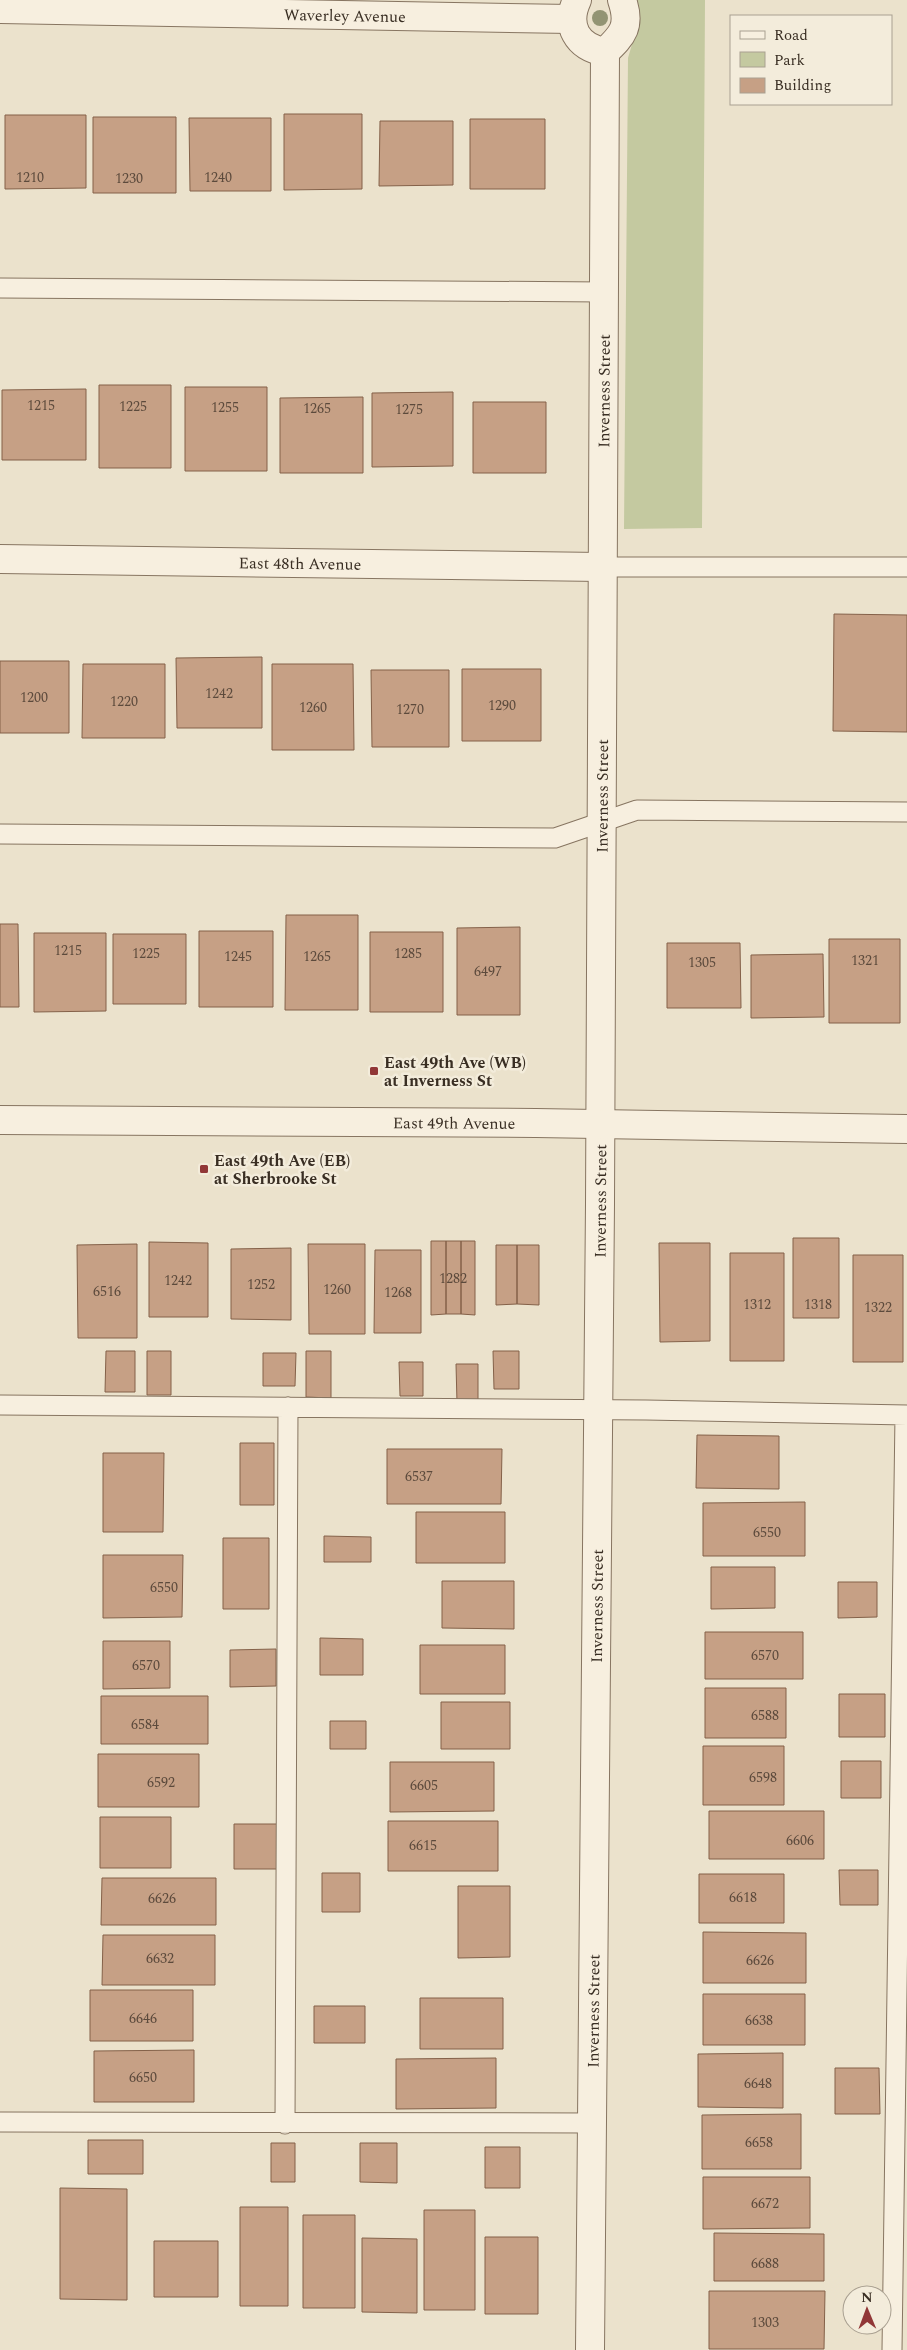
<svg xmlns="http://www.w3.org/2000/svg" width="907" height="2350" viewBox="0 0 907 2350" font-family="Spectral,serif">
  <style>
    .green { fill: #c4c9a0 }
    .building { fill: #c6a085; stroke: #846149 }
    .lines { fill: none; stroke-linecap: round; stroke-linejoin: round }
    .service-casing { stroke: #877561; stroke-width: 21 }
    .minor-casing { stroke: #877561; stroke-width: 30 }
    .tertiary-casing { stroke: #877561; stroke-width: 30 }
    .service { stroke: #f7efdf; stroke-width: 19 }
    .minor { stroke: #f7efdf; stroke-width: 28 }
    .tertiary { stroke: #f7efdf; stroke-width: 28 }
    .tree { fill: #929473 }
    .poi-dot { fill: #913737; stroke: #f3ecdb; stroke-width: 2 }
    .labels { text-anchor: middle; stroke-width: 5; stroke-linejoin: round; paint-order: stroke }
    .number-label { font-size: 14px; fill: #5c4a3c }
    .street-label { font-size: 16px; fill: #392e23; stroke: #f3ecdb }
    .poi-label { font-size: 16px; font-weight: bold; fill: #392e23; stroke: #f3ecdb; text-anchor: start }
  </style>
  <rect width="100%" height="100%" fill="#ebe2cc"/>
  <path class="green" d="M636 0H705L702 528 624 529 628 58 637 27Z"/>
  <path class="building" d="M284 114H362V189L284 190Z
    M5 115H86V188L5 189Z
    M93 117H176V193H93Z
    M189 118H271V191H190Z
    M470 119H545V189H470Z
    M380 121H453V185L379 186Z
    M99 385H171V468H99Z
    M185 387H267V471H185Z
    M86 389V460H2V390Z
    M453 392V466L372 467V393Z
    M363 397V473H280V398Z
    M473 402H546V473H473Z
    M834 614 907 615V732L833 731Z
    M262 657V728H177L176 658Z
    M0 661H69V733H0Z
    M83 664H165V738H82Z
    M272 664H353L354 750H272Z
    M462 669H541V741H462Z
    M371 670H449V747H372Z
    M286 915H358V1010H285Z
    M0 924H18L19 1007H0Z
    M520 927V1015H457V928Z
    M199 931H273V1007H199Z
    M370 932H443V1012H370Z
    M34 933H106V1011L34 1012Z
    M113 934H186V1004H113Z
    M829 939H900V1023H829Z
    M667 943H740L741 1008H667Z
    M823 954 824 1017 751 1018V955Z
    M793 1238H839V1318H793Z
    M431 1241H446V1314L431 1315Z
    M446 1241H461V1314H446Z
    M461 1241H475V1315L461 1314Z
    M149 1242 208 1243V1317H149Z
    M659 1243H710V1341L660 1342Z
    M137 1244V1338H78L77 1245Z
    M308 1244H365V1334H309Z
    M496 1245H517V1304L496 1305Z
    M517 1245H539V1305L517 1304Z
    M291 1248V1320L231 1319V1249Z
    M375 1250H421V1333H374Z
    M730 1253H784V1361H730Z
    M853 1255H903V1362H853Z
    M106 1351H135V1392H105Z
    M147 1351H171V1395H147Z
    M306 1351H331V1398L306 1397Z
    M493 1351H519V1389H494Z
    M263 1353H296L295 1386H263Z
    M399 1362H423V1396H400Z
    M456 1364H478V1403H457Z
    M697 1435 779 1436V1489L696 1488Z
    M240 1443H274V1505H240Z
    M387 1449H502L501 1504H387Z
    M103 1453H164L163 1532H103Z
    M805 1502V1556H703V1503Z
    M416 1512H505V1563H416Z
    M324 1536 371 1537V1562H324Z
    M223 1538H269V1609H223Z
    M103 1555H183L182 1617 103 1618Z
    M711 1567H775V1608L711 1609Z
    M442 1581H514V1629L442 1628Z
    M838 1582H877V1617L838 1618Z
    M705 1632H803V1679H705Z
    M320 1638 363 1639V1675H320Z
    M103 1641H170V1688L103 1689Z
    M420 1645H505V1694H420Z
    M276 1649V1686L230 1687V1650Z
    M705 1688H786V1738H705Z
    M839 1694H885V1737H839Z
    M101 1696H208V1744H101Z
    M441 1702H510V1749H441Z
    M330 1721H366V1749H330Z
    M703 1746H784V1805H703Z
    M98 1754H199V1807H98Z
    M841 1761H881V1798H841Z
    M390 1762H494V1811L390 1812Z
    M709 1811H824V1859H709Z
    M100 1817H171V1868H100Z
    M388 1821H498V1871H388Z
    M234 1824H278V1869H234Z
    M839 1870H878V1905H840Z
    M322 1873H360V1912H322Z
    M699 1874H784V1923H699Z
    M102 1878H216V1925H101Z
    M458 1886H510V1957L458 1958Z
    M703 1932 806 1933V1983H703Z
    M103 1935H215V1985H102Z
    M90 1990H193V2041H90Z
    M703 1994H805V2045H703Z
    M420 1998H503V2049H420Z
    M314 2006H365V2043H314Z
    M194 2050V2102H94V2051Z
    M783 2053V2108L698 2107V2054Z
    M496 2058V2108L396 2109V2059Z
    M835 2068H879L880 2114H835Z
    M801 2114V2169H702V2115Z
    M88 2140H143V2174H88Z
    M271 2143H295V2182H271Z
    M360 2143H397V2183L360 2182Z
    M485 2147H520V2188H485Z
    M703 2177H810V2228L703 2229Z
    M60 2188 127 2189V2300L60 2299Z
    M240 2207H288V2306H240Z
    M424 2210H475V2310H424Z
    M303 2215H355V2308H303Z
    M714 2233 824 2234V2281H714Z
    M485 2237H538V2314H485Z
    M362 2238 417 2239V2313L362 2312Z
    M154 2241H218V2297H154Z
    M709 2291H825L824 2349H709Z"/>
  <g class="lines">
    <g class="service-casing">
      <path id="service" d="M0 288 604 292
        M601 567H907
        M0 834 555 838 637 810 907 812
        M0 1405 646 1410 907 1415
        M0 2122 591 2123
        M285 2124 288 1407
        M892 2350 905 1415"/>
    </g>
    <g class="minor-casing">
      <g id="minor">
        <path d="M577 0C565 26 577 47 605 52 623 35 631 26 622 0"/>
        <path id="s1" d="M0 9 571 19"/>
        <path id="s2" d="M0 559 601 567"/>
        <path id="s3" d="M590 2350 600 1204 605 52"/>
      </g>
    </g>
    <g class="tertiary-casing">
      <g id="tertiary">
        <path id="s4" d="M0 1120 536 1123 907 1129"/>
      </g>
    </g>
    <use href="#service" class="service"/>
    <use href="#minor" class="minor"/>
    <use href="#tertiary" class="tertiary"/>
  </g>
  <circle class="tree" cx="600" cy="18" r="8"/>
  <g class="poi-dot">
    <rect x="369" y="1066" width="10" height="10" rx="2.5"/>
    <rect x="199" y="1164" width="10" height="10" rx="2.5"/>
  </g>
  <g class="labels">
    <g class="number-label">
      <text x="30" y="182">1210</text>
      <text x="218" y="182">1240</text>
      <text x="129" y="183">1230</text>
      <text x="41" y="410">1215</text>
      <text x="133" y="411">1225</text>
      <text x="225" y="412">1255</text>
      <text x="317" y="413">1265</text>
      <text x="409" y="414">1275</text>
      <text x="219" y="698">1242</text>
      <text x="34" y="702">1200</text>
      <text x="124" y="706">1220</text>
      <text x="502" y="710">1290</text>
      <text x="313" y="712">1260</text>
      <text x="410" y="714">1270</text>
      <text x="68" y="955">1215</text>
      <text x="146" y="958">1225</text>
      <text x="408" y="958">1285</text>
      <text x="238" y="961">1245</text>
      <text x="317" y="961">1265</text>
      <text x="865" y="965">1321</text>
      <text x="702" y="967">1305</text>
      <text x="488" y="976">6497</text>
      <text x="453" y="1283">1282</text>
      <text x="178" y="1285">1242</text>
      <text x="261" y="1289">1252</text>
      <text x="337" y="1294">1260</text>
      <text x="107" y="1296">6516</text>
      <text x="398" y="1297">1268</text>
      <text x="757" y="1309">1312</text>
      <text x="818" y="1309">1318</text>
      <text x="878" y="1312">1322</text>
      <text x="419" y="1481">6537</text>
      <text x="767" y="1537">6550</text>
      <text x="164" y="1592">6550</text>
      <text x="765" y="1660">6570</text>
      <text x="146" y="1670">6570</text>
      <text x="765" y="1720">6588</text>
      <text x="145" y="1729">6584</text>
      <text x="763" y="1782">6598</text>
      <text x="161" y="1787">6592</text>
      <text x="424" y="1790">6605</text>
      <text x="800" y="1845">6606</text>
      <text x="423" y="1850">6615</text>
      <text x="743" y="1902">6618</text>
      <text x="162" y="1903">6626</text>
      <text x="160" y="1963">6632</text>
      <text x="760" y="1965">6626</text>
      <text x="143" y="2023">6646</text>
      <text x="759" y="2025">6638</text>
      <text x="143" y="2082">6650</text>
      <text x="758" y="2088">6648</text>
      <text x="759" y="2147">6658</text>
      <text x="765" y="2208">6672</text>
      <text x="765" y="2268">6688</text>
      <text x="765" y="2327">1303</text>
    </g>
    <g class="street-label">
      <text dy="6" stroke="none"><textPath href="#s1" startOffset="345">Waverley Avenue</textPath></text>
      <text dy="6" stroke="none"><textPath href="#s3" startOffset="1959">Inverness Street</textPath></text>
      <text dy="6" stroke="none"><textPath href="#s2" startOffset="300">East 48th Avenue</textPath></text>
      <text dy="6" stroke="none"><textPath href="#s3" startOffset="1554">Inverness Street</textPath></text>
      <text dy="6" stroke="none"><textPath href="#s4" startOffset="454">East 49th Avenue</textPath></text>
      <text dy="6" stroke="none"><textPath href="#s3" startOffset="1149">Inverness Street</textPath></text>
      <text dy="6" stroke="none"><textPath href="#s3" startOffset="744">Inverness Street</textPath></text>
      <text dy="6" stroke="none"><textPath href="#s3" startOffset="339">Inverness Street</textPath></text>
    </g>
    <g class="poi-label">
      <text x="384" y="1068">East 49th Ave (WB)<tspan x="384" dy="18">at Inverness St</tspan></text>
      <text x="214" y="1166">East 49th Ave (EB)<tspan x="214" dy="18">at Sherbrooke St</tspan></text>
    </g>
  </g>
  <rect x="730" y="15" width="162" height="90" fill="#f3ecdb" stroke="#a9a091"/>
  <rect x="740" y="31" width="25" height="8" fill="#f7efdf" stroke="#a9a091"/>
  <text x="774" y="40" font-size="15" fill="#392e23">Road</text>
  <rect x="740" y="52" width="25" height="15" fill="#c4c9a0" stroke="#a9a091"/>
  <text x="774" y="65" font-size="15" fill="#392e23">Park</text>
  <rect x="740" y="78" width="25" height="15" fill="#c6a085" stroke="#a9a091"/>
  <text x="774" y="90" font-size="15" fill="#392e23">Building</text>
  <g transform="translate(867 2310) rotate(359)"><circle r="24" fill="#f3ecdb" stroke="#a9a091"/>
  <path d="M0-4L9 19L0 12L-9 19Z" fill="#913737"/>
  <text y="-8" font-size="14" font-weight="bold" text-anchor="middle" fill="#392e23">N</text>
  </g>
</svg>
